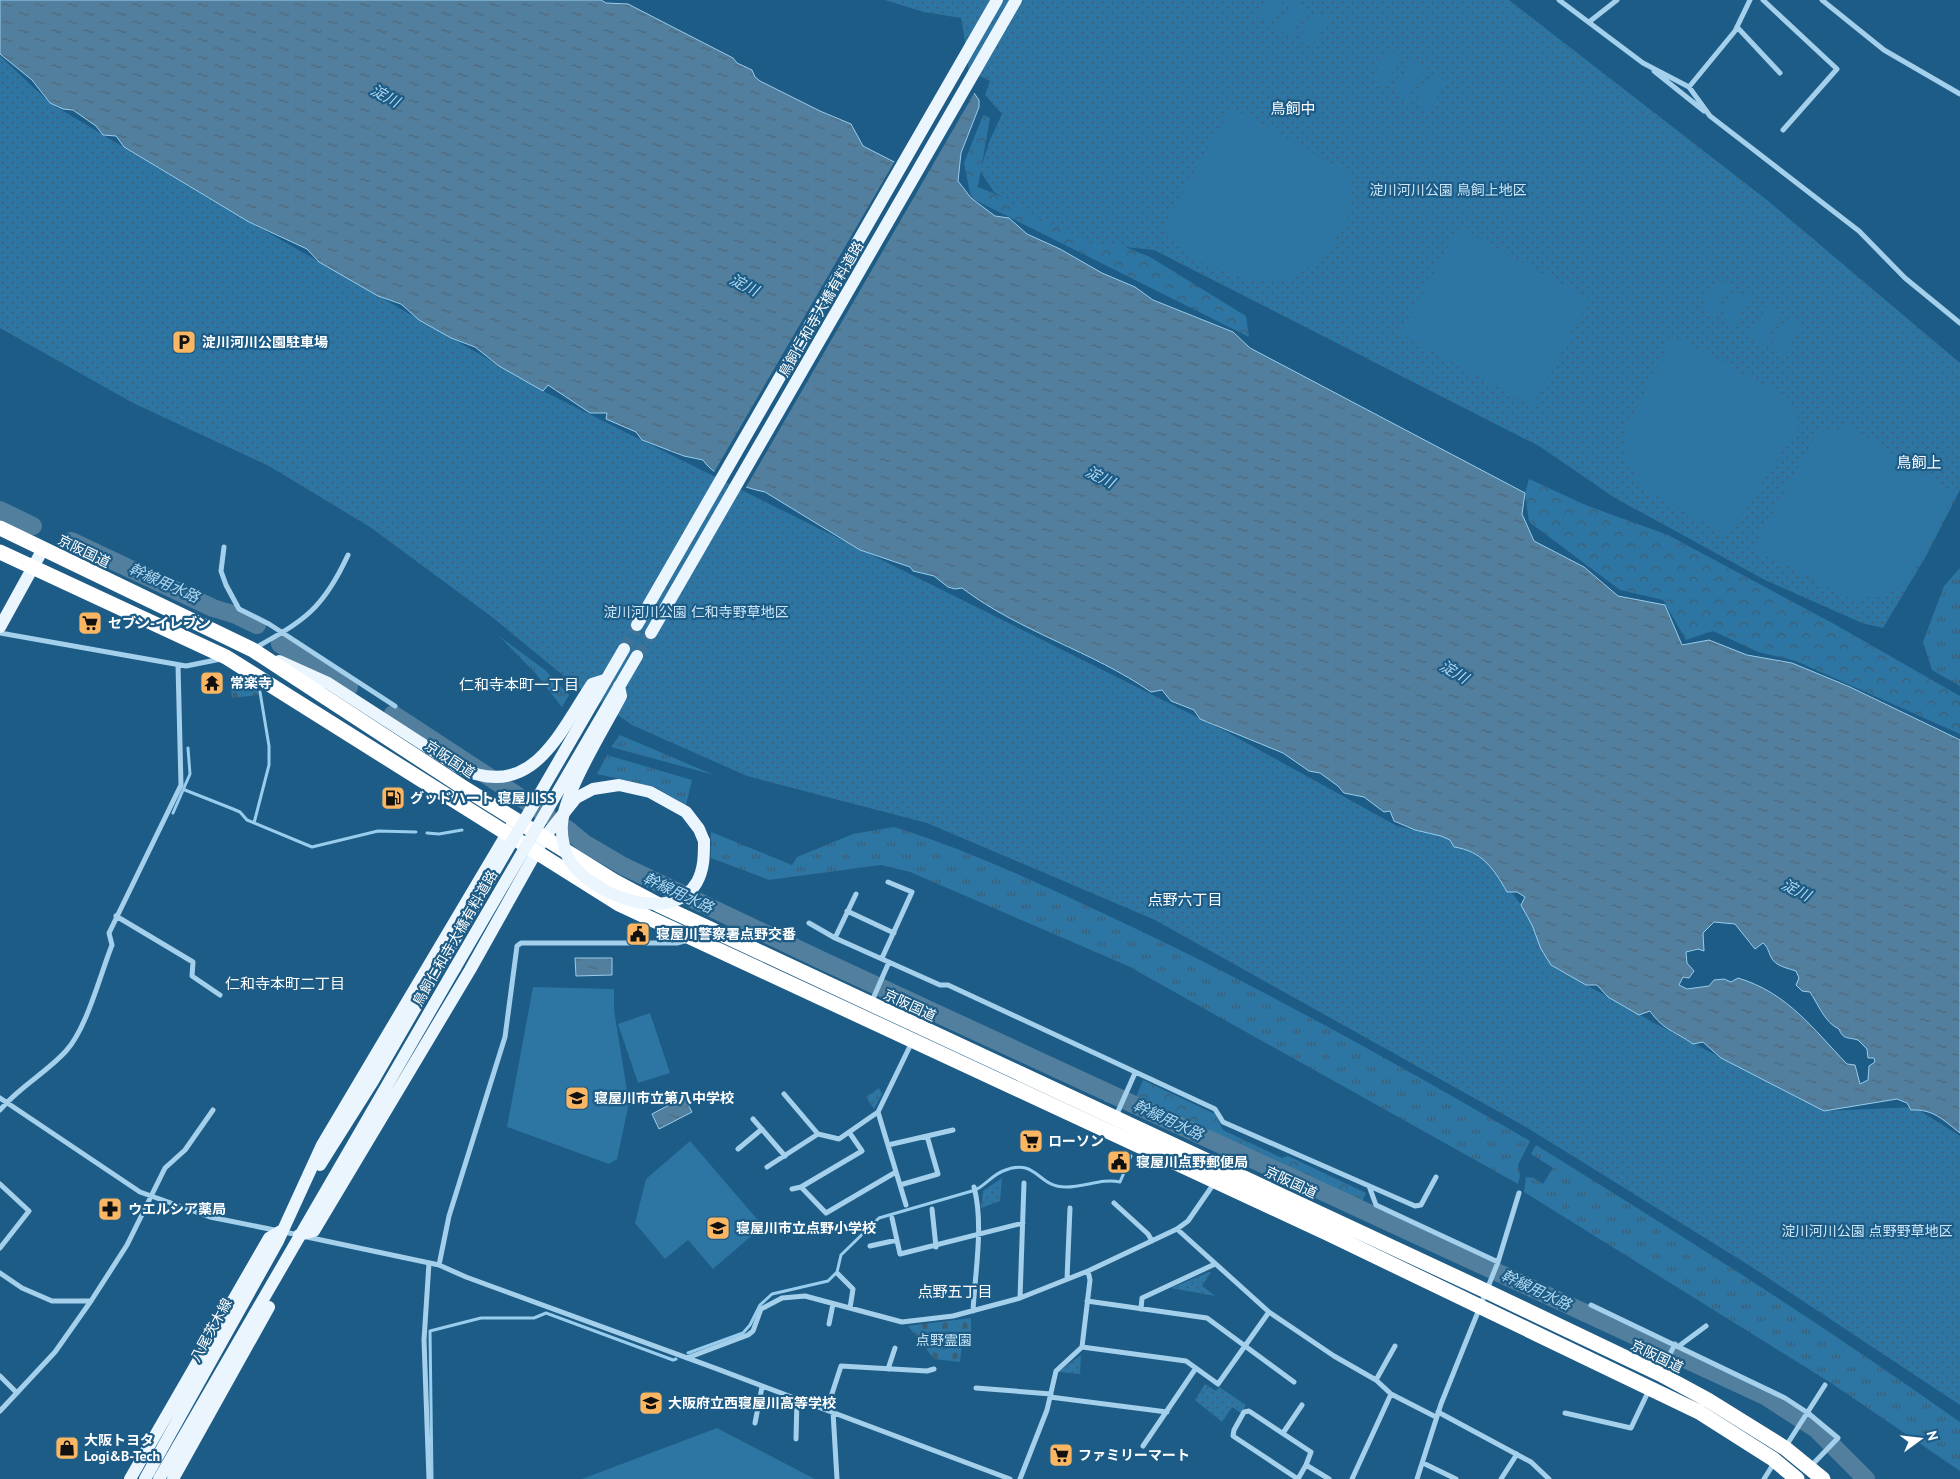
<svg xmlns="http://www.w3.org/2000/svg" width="1960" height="1479" viewBox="0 0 1960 1479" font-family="'PT Sans','Noto Sans JP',sans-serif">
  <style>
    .grass { fill: url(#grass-tufts) }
    .forest { fill: url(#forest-crowns) }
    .cemetery { fill: url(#cemetery-stones) }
    .park { fill: url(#park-dots) }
    .garden { fill: #2d75a3 }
    .water { fill: url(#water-ripples); stroke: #98cded; fill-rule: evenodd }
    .pier { fill: #1d5c86 }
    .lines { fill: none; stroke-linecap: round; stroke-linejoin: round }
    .stream { stroke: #98cded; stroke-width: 3 }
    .river { stroke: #527f9d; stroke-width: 18 }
    .primary-tunnel { stroke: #3f7498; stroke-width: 12; stroke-dasharray: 12 6; stroke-linecap: butt }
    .street { stroke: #a5d0eb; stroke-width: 5 }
    .primary { stroke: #eaf5fe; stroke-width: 12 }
    .highway { stroke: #fff; stroke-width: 15 }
    .primary-bridge { stroke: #eaf5fe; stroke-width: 12 }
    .labels { text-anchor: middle; stroke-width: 4.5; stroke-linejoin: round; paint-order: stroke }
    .park-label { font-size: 14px; fill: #cae6f8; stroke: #1d5c86 }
    .street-label { font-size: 14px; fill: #fff; stroke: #1d5c86 }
    .poi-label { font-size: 14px; font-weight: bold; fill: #fff; stroke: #1d5c86; text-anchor: start }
    .water-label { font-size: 15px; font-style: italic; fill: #b1d9f2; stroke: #1d5c86 }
    .neighbourhood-label { font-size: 15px; fill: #fff; stroke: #1d5c86 }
  </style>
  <defs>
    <pattern id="grass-tufts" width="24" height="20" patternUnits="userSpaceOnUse" patternTransform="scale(1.25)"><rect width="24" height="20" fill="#2d75a3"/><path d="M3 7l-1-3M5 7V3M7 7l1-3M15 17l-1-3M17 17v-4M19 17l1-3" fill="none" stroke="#3e5e73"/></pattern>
    <pattern id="forest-crowns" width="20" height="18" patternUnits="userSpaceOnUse" patternTransform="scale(1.25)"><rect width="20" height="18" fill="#2d75a3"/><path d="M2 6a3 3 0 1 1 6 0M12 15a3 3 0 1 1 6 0" fill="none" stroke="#3e5e73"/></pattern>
    <pattern id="cemetery-stones" width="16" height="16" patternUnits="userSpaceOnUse" patternTransform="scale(1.25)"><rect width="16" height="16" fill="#2d75a3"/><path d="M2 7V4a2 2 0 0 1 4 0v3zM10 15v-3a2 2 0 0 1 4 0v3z" fill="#3e5e73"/></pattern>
    <pattern id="park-dots" width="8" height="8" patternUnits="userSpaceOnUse" patternTransform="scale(1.25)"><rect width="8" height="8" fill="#2d75a3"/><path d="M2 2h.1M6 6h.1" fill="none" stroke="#3e5e73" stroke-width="1.8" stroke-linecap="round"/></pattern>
    <pattern id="water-ripples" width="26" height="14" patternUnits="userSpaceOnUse" patternTransform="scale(1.25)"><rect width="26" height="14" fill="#527f9d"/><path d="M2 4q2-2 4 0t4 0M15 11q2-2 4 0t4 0" fill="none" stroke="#4f6879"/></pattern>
  </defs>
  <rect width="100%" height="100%" fill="#1d5c86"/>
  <path class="grass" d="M1960 568V686L1932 670 1923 642 1944 586Z
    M499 636 545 670 569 695 562 707 536 674Z
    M620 735 714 775 611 747Z
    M607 755 692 780 686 805 655 787 597 774Z
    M894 827C968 850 1041 884 1111 917 1255 984 1392 1061 1530 1141L1518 1165 1520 1176 1518 1184 1128 966 910 872 881 865 769 880 711 858V832L792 865 797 857 853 834Z
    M1536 1145C1680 1234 1822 1324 1960 1422V1471L1831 1383 1524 1192 1526 1177 1534 1178 1543 1184 1553 1168 1531 1154Z"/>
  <path class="forest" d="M983 115 990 118 978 187 1150 257 1246 316 1249 337 971 198 964 163Z
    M1529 479 1588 506 1668 535 1836 625 1960 696V734L1796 661 1758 652 1713 631 1686 640 1663 600 1620 590 1529 522 1525 493Z
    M1143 1080 1215 1114 1223 1130 1282 1158 1288 1156 1366 1193 1362 1202 1136 1097Z"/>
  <path class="cemetery" d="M229 675 258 689V695L232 698Z
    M971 1318V1341L962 1343 960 1362 934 1359 908 1326Z"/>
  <path class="park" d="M885 0H1509L1767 200 1960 363V490L1926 556 1883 628 1862 623 1765 580 1615 498 1539 446 1154 250 1106 245 1080 239 1026 212 994 192 980 171 989 142 1002 114 985 95 990 81 968 70V58L961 18 924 12Z
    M0 56 50 103 203 195 547 393 1225 731 1397 826 1441 836 1488 859 1526 912 1551 965 1656 1024 1824 1111 1914 1107 1960 1136V1405L1747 1264 1526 1127 1155 920 927 823 747 776 632 725 570 681 492 617 370 527 269 466 133 403 0 328Z
    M879 1088 882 1094 874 1109 866 1097Z
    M1002 1178 1000 1201 981 1208 983 1191Z
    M1209 1272H1211L1202 1286 1215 1296 1171 1288Z
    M1081 1355 1080 1374 1058 1372Z
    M1205 1384 1216 1391 1219 1387 1246 1405 1241 1413 1232 1407 1222 1422 1195 1400Z"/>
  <path class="garden" d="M1265 0H1284L1270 25 1256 17Z
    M1293 0 1307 7 1291 37 1276 29Z
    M1315 10 1329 18 1312 48 1298 40Z
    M1388 49 1402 57 1385 87 1371 79Z
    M1411 61 1425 69 1408 99 1394 91Z
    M1432 73 1446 81 1430 111 1415 103Z
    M1235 109 1351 174 1347 221 1325 255 1291 280 1247 279 1193 259 1162 228 1229 111Z
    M1458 227 1590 299 1533 406 1401 334Z
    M1716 279 1730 287 1714 317 1700 309Z
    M1736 290 1750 298 1733 328 1719 320Z
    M1766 307 1780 315 1764 345 1750 337Z
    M1786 318 1801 326 1784 356 1770 348Z
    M1673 336 1790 399 1800 424 1728 536 1643 489 1626 461 1624 433Z
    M1848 426 1955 493 1933 540 1907 581 1883 597 1849 598 1753 549 1817 433Z
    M533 987 614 989V1010L629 1103 617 1159 609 1164 507 1127Z
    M650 1013 670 1073 638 1083 618 1024Z
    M690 1141 763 1226 713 1269 688 1240 665 1259 635 1223 646 1179Z
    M717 1428 815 1479H582Z"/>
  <path class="water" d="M0 0H601L606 3 628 4 733 58 737 63 752 70 755 77 760 81 820 111 851 124 863 146 908 169 964 79 979 100V107L961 153 958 181 971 198 995 216 1009 218 1027 234 1060 249 1102 273 1135 287 1153 300 1233 332 1250 348 1525 493 1522 514 1534 541 1584 567 1618 596 1665 605 1682 645 1709 640 1747 655 1792 663 1850 687 1960 740V1133C1943 1120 1934 1109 1911 1110L1907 1103 1897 1099 1824 1111 1721 1058 1703 1042 1693 1044C1675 1031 1664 1031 1650 1011L1639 1015 1608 997 1597 985H1586L1551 965 1541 949 1532 925 1521 905 1525 897 1517 892H1507C1494 869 1482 851 1454 847L1450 840 1441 836 1415 830 1394 821 1390 811 1384 812 1364 797 1344 793 1338 786 1320 773 1309 771 1283 753 1200 719 1194 710 1171 701 1162 690 1151 692C1092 651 1020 632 962 588L955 589 948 587 934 576 913 571 910 567 860 550 765 492C745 488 714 477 703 460L684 456 642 440 636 432 606 419 607 413H590L548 385 543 391 499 366 475 347 451 338 419 320 401 304 378 296 319 262 307 249 249 222 124 147 116 136 103 135 96 126 73 110 63 109 50 103 32 80 0 54ZM1714 922 1735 924 1755 949 1763 943C1768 947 1768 951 1771 957 1775 966 1787 968 1796 971L1799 978 1796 985 1802 991 1810 992C1818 1004 1825 1023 1839 1029 1843 1040 1848 1037 1858 1040L1867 1049 1868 1058H1874L1875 1062 1869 1066 1868 1080 1860 1084 1855 1065 1847 1064C1813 1029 1788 993 1738 978L1731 982 1724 979 1714 980 1709 986 1687 989 1679 985 1683 977 1689 978 1694 971 1687 963 1686 952 1698 949 1704 951 1703 933Z
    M575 958H612V975L576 976Z
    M684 1097 692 1112 659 1129 652 1114Z"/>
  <path class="pier" d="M962 77H965L976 90 745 489 713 474 896 159 907 166Z"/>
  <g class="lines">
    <path class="stream" d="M185 790 233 809 240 812 247 820 312 847 378 831 416 832
      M173 813 190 774 188 748
      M254 823 269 765V746L260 692
      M427 833 439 834 462 830
      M1106 1100 1113 1094
      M1146 1118 1149 1111
      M977 1189C986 1184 993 1175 1003 1171 1038 1157 1036 1187 1066 1187 1085 1187 1102 1178 1120 1182L1131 1156
      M688 1353 743 1333 750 1325 760 1305 772 1294 828 1281 837 1272 841 1255 879 1218 972 1191
      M432 1479 430 1331 481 1318H534L546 1313 673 1360 676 1359"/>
    <path class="river" d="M0 510 33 526
      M71 541 213 608 236 615 257 625
      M280 644 349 687
      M393 714 547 815
      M567 829 584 843 623 866 821 960 1765 1396 1816 1429 1866 1479"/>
    <path class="primary-tunnel" d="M624 649 637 625
      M637 656 651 633"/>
    <path class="street" d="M1559 0 1643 63 1689 87 1710 116 1859 231 1905 278 1960 323
      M1763 0 1837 69 1783 130
      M1822 0 1884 50 1960 94
      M1589 22 1617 0
      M1737 27 1780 73
      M1654 71 1704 111
      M1689 87 1735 31 1750 0
      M224 547 221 571 226 585 239 609 269 624 395 706
      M0 633 186 666 221 659
      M255 648C305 620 323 609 348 555
      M847 911 894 933
      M116 916 193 962 192 976 220 995
      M809 923 835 938 940 985H948L1215 1109 1223 1122 1415 1206 1421 1205 1436 1177
      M835 938 856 894
      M882 958 912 892 888 882
      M872 1001 889 962
      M784 1094 818 1134 839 1139 878 1112 912 1042
      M0 1098 140 1192 210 1217 299 1235
      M0 1110C19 1087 46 1073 66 1051 87 1028 100 975 112 945L109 933 181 785 178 665
      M878 1112 906 1205
      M1116 1116 1135 1073
      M753 1119 785 1156
      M888 1145 953 1130
      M738 1149 762 1129
      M767 1167 818 1134
      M0 1184 29 1211 0 1248
      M900 1185 938 1174 927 1136
      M1369 1186 1376 1205 1498 1262
      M801 1187 826 1213 896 1172
      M792 1189 801 1187 862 1151 849 1132
      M1114 1203 1148 1234 1152 1241
      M932 1209 936 1247
      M892 1218 900 1254 1023 1223
      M1177 1229 1269 1312 1334 1356 1376 1380 1391 1394 1436 1417
      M307 1237 439 1265 466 1277C648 1343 829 1410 1010 1479
      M870 1246 897 1240
      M429 1263 424 1340 429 1479
      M439 1265 449 1216 505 1037 517 946 521 943H677L688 940
      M1088 1271 1090 1280 1082 1347 1186 1361 1218 1384 1269 1312
      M0 1273 22 1288 52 1301H91
      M838 1274 853 1289 850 1308
      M1067 1279 1070 1208
      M1020 1298 1024 1183
      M1087 1301 1207 1318 1294 1382
      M1591 1305 1785 1398 1808 1413 1838 1438 1810 1467
      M1141 1309 1142 1298 1215 1264
      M973 1311C975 1272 984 1225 974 1187
      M829 1324 833 1304
      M1679 1346 1706 1326
      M687 1358 748 1335 753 1331 761 1309 782 1298 805 1296 902 1322 953 1316 1020 1298 1088 1271 1177 1229 1188 1221 1215 1182
      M888 1369 895 1348
      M1661 1372 1675 1344
      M0 1376 17 1393
      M1376 1380 1395 1346
      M976 1388 1051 1394
      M1050 1397 1167 1412
      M827 1409 841 1366 927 1371 934 1369
      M0 1411 55 1352 91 1301 127 1245 165 1168 185 1150 213 1110
      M833 1412 837 1479
      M1438 1412 1531 1462 1549 1479
      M1565 1413 1631 1428 1649 1390
      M755 1423 762 1387
      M1283 1433 1302 1405
      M796 1439 797 1399
      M1143 1446 1196 1368
      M1786 1446 1825 1385
      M1423 1463 1456 1479
      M1306 1465 1311 1452 1249 1411 1244 1412 1234 1430 1233 1436 1298 1479 1306 1465 1329 1479
      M1020 1479 1047 1410 1056 1371 1082 1347
      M1352 1479 1391 1394
      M1417 1479 1441 1404 1498 1262 1519 1193
      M1501 1479 1517 1454
      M1764 1479 1774 1463"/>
    <path class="primary" d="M637 625 997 0
      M0 627 43 549
      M651 633 1016 0
      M279 661 328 683 458 767C531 803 558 735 592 684L605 680
      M320 1165 373 1081 443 960
      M299 1235 314 1231 470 970 544 838 576 798 593 789 619 785 650 792 686 812 699 829 704 841
      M130 1479 269 1238 281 1231
      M145 1479 278 1241 322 1145 512 825
      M159 1479 455 968
      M173 1479 269 1307"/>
    <path class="highway" d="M0 528 253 650 461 786 614 881 659 905 1486 1291 1660 1374 1708 1400 1785 1448 1823 1479
      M0 552 226 657 619 904 1329 1234 1699 1412 1773 1459 1797 1479"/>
    <path class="primary-bridge" d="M619 686 621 696C605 727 564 792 562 824 561 835 564 851 570 861 591 895 672 926 697 882 704 869 704 856 704 841
      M443 960 624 649
      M455 968 637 656"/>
  </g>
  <defs>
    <g id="parking-square" transform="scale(1.25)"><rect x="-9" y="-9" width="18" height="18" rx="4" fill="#fbb663" stroke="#1d5c86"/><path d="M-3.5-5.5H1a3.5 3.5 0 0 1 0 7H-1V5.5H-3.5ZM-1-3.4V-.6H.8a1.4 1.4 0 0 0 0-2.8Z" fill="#111"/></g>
    <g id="supermarket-square" transform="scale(1.25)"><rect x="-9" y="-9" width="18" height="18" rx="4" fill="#fbb663" stroke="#1d5c86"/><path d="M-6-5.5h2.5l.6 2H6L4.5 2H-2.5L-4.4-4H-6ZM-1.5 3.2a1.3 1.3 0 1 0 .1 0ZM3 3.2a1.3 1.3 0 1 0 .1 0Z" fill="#111"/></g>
    <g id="temple-square" transform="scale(1.25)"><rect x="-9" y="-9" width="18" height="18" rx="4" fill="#fbb663" stroke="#1d5c86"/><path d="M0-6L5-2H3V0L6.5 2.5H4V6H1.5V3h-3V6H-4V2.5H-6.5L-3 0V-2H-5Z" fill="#111"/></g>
    <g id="fuel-square" transform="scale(1.25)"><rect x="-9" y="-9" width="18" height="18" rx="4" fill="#fbb663" stroke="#1d5c86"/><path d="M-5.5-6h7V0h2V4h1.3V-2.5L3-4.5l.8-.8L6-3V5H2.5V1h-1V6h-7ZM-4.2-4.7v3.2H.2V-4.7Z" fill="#111"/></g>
    <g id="civic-square" transform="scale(1.25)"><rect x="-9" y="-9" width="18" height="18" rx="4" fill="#fbb663" stroke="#1d5c86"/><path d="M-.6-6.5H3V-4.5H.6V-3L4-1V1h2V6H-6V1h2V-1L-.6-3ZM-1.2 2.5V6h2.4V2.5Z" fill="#111"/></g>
    <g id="school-square" transform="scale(1.25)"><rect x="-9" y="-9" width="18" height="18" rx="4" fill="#fbb663" stroke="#1d5c86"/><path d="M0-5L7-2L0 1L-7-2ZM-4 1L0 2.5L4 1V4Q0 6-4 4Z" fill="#111"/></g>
    <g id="pharmacy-square" transform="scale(1.25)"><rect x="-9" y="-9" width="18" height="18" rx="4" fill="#fbb663" stroke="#1d5c86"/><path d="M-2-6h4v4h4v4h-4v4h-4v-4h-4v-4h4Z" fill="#111"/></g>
    <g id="shop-square" transform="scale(1.25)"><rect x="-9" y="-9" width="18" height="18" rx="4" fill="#fbb663" stroke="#1d5c86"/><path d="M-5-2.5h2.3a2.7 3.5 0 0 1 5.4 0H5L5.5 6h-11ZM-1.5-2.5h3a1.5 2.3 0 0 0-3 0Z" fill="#111"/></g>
  </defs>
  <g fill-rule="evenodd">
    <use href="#parking-square" x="184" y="342"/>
    <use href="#supermarket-square" x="90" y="623"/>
    <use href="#temple-square" x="212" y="683"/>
    <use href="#fuel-square" x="393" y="798"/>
    <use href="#civic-square" x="638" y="934"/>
    <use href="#school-square" x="577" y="1098"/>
    <use href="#supermarket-square" x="1031" y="1141"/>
    <use href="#civic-square" x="1119" y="1162"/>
    <use href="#pharmacy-square" x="110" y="1209"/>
    <use href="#school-square" x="718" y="1228"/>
    <use href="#school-square" x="651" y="1403"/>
    <use href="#shop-square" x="67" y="1448"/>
    <use href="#supermarket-square" x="1061" y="1455"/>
  </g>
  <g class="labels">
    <g class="park-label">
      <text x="1448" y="195">淀川河川公園 鳥飼上地区</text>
      <text x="696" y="617">淀川河川公園 仁和寺野草地区</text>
      <text x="1867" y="1236">淀川河川公園 点野野草地区</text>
      <text x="944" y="1345">点野霊園</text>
    </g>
    <g class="street-label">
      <text transform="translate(821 309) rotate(-60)" y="5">鳥飼仁和寺大橋有料道路</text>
      <text transform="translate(84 551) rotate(26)" y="5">京阪国道</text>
      <text transform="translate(450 759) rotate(33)" y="5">京阪国道</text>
      <text transform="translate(455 938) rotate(-60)" y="5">鳥飼仁和寺大橋有料道路</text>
      <text transform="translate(910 1005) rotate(25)" y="5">京阪国道</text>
      <text transform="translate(1291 1182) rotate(25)" y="5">京阪国道</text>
      <text transform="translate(211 1330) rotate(-61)" y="5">八尾茨木線</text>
      <text transform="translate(1657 1356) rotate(26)" y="5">京阪国道</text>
    </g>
    <g class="poi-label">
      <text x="202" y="347">淀川河川公園駐車場</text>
      <text x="108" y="628">セブン-イレブン</text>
      <text x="230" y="688">常楽寺</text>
      <text x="410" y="803">グッドハート 寝屋川SS</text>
      <text x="656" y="939">寝屋川警察署点野交番</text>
      <text x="594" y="1103">寝屋川市立第八中学校</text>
      <text x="1048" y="1146">ローソン</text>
      <text x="1136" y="1167">寝屋川点野郵便局</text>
      <text x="128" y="1214">ウエルシア薬局</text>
      <text x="736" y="1233">寝屋川市立点野小学校</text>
      <text x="668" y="1408">大阪府立西寝屋川高等学校</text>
      <text x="84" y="1445">大阪トヨタ<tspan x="84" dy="16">Logi&amp;B-Tech</tspan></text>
      <text x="1078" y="1460">ファミリーマート</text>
    </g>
    <g class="water-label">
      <text transform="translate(385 96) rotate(28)" y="5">淀川</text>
      <text transform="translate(744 285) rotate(27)" y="5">淀川</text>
      <text transform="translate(1100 477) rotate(27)" y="5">淀川</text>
      <text transform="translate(164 583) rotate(24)" y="5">幹線用水路</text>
      <text transform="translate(1454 672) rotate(31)" y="5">淀川</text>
      <text transform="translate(1796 890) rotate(27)" y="5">淀川</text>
      <text transform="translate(678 893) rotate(25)" y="5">幹線用水路</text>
      <text transform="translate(1168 1120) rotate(25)" y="5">幹線用水路</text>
      <text transform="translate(1536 1290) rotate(25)" y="5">幹線用水路</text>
    </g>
    <g class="neighbourhood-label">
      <text x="1293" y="114">鳥飼中</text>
      <text x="1919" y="468">鳥飼上</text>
      <text x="519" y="690">仁和寺本町一丁目</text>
      <text x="1185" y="905">点野六丁目</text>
      <text x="285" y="989">仁和寺本町二丁目</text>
      <text x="955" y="1297">点野五丁目</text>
    </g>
  </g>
  <g transform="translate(1920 1439) rotate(75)" stroke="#1d5c86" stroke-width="4" paint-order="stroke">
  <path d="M0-4L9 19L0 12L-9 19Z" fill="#ffffff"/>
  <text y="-8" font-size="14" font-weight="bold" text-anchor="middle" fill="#ffffff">N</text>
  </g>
</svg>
